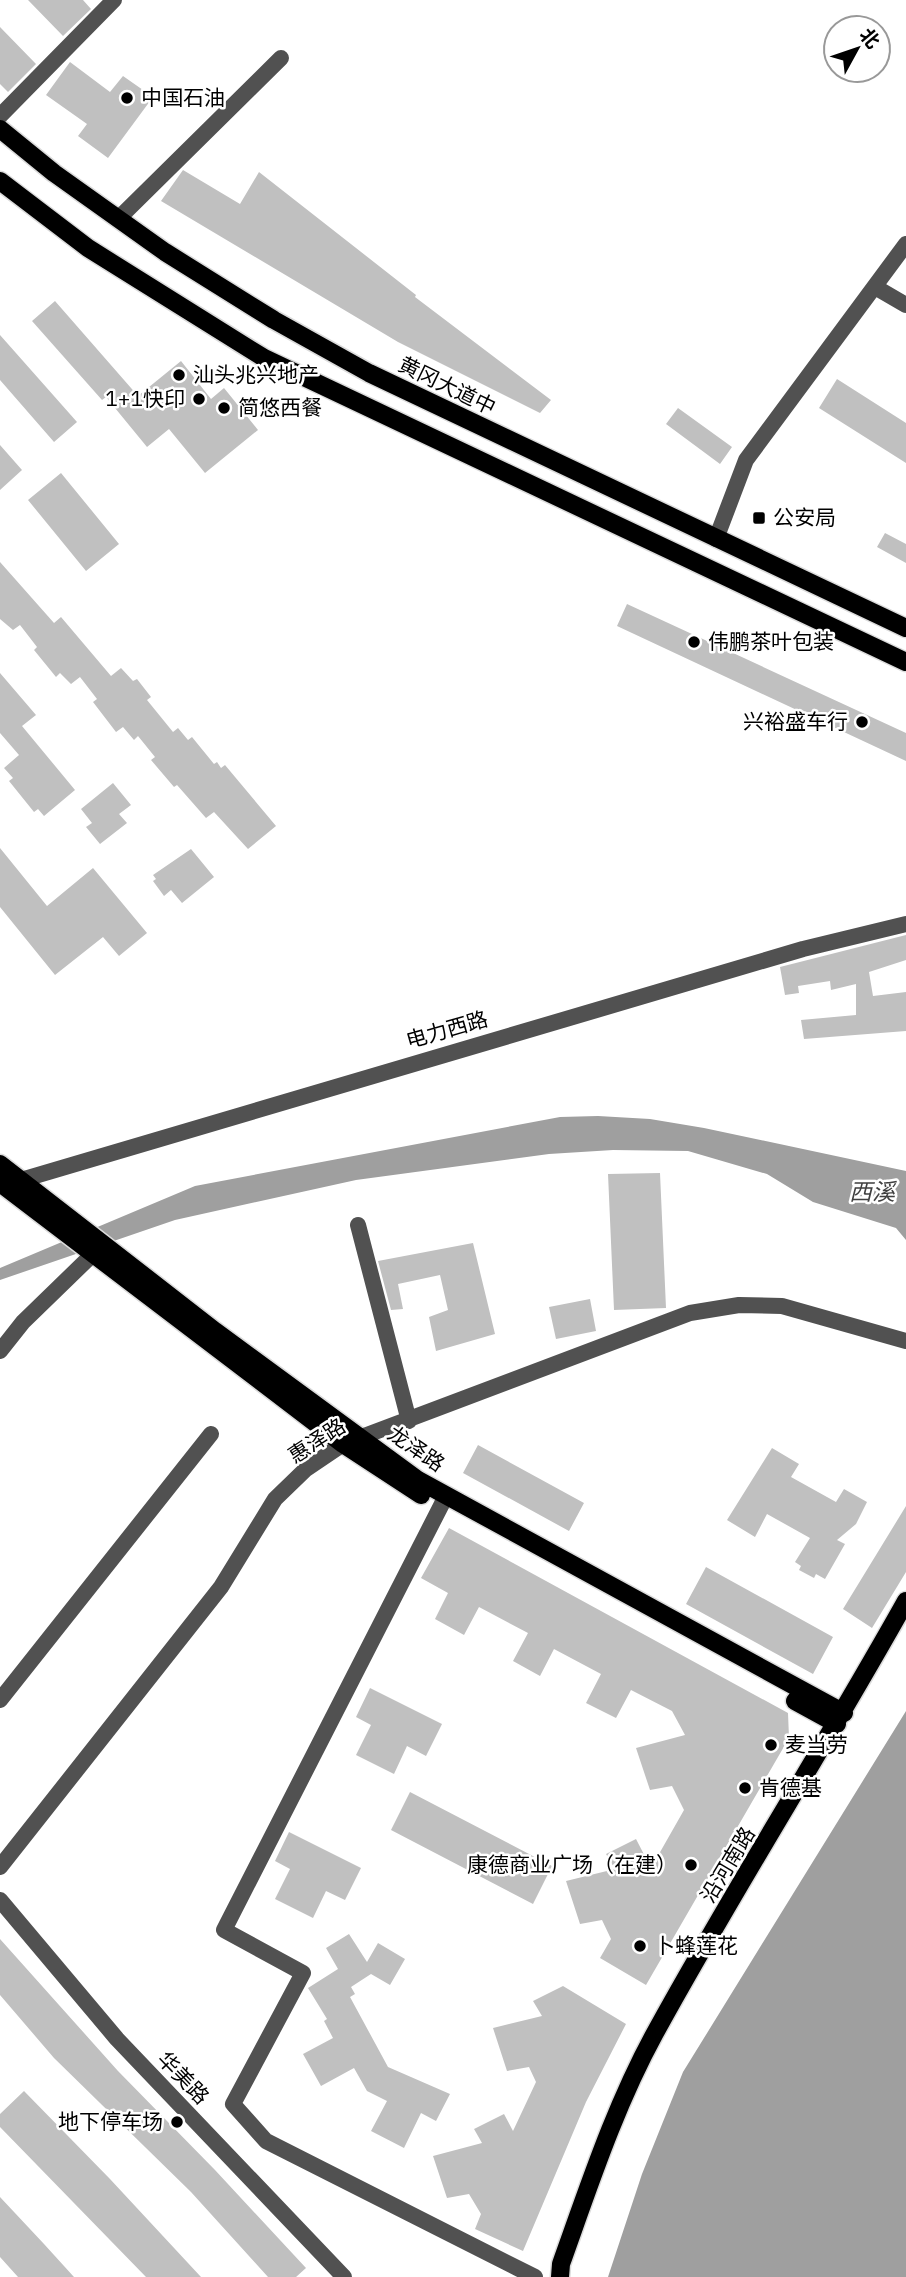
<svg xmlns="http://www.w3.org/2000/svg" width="906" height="2277" viewBox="0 0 906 2277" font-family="'IBM Plex Sans','Noto Sans SC',sans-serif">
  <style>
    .water { fill: #9f9f9f }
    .building { fill: #c0c0c0 }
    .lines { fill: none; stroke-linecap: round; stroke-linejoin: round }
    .major-casing { stroke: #dbdbdb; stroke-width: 21 }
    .minor { stroke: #515151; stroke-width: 16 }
    .major { stroke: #000; stroke-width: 18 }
    .poi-dot { fill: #000; stroke: #fff; stroke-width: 2.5 }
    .labels { text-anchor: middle; stroke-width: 5; stroke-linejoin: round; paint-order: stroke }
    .poi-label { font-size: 21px; fill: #000; stroke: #fff; text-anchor: start }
    .street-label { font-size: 21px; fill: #000; stroke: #fff }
    .water-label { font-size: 23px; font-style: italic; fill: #404040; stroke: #fff }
  </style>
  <rect width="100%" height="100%" fill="#fff"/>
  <path class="water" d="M598 1116 650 1119 704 1128 906 1171V1240L896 1228 813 1202 767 1174 688 1151 613 1150 549 1154 356 1180 175 1220 0 1280V1268L195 1186 560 1117Z
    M906 1711V2277H608L642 2174 683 2072Z"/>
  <path class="building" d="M28 0H83L91 9 63 36Z
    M0 27 36 64 8 92 0 84Z
    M70 62 110 92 123 76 153 97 108 158 78 136 87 124 46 95Z
    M183 170 240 204 259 172 416 295 415 297 551 400 540 413 398 342 161 201Z
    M55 301 138 396 181 361 211 399 224 388 258 430 205 473 169 429 147 447 106 397 102 400 32 321Z
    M0 335 77 422 54 442 0 380Z
    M837 379 906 423V463L819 408Z
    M678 408 732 447 720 464 666 424Z
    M0 445 22 470 0 490Z
    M61 473 119 544 86 571 28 500Z
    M885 533 906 544V563L877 547Z
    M0 562 54 623 61 617 111 676 121 668 133 681 137 679 151 697 147 700 173 732 178 728 188 740 192 737 214 764 217 762 221 768 225 765 276 826 248 849 214 812 206 818 177 785 174 787 151 760 155 757 138 736 134 740 123 727 116 732 93 702 97 699 80 677 71 684 60 673 56 677 34 650 37 647 20 625 13 630 0 619Z
    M627 604 906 733V761L617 626Z
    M0 673 36 715 22 726 75 790 44 816 38 809 34 812 9 781 13 778 4 768 19 755 0 733Z
    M113 783 131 805 119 814 127 823 100 844 86 827 92 823 81 809Z
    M0 848 47 906 93 868 147 933 119 956 103 937 55 975 0 907Z
    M191 849 214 877 182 903 171 890 164 896 153 881 156 879 153 875Z
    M906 935V960L869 972 873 996 906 992V1031L804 1039 801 1020 856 1015V984L831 990 830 981 798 986 799 993 785 995 780 967Z
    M660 1173 666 1308 614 1310 608 1174Z
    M473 1243 495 1334 436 1351 429 1317 448 1310 440 1275 398 1284 403 1309 391 1310 378 1261Z
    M590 1299 596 1331 556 1339 549 1307Z
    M478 1445 584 1503 569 1531 463 1473Z
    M772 1448 799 1464 791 1477 836 1502 844 1489 867 1502 856 1524 837 1540 845 1544 825 1579 816 1574 814 1578 799 1570 801 1566 795 1562 810 1538 767 1514 755 1537 727 1520Z
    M906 1506V1572L872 1628 843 1609Z
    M449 1528 788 1713 789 1738 646 1985 600 1958 611 1939 602 1920 580 1924 566 1881 615 1869 606 1854 636 1839 651 1868 684 1810 672 1786 650 1790 636 1748 685 1735 672 1711 631 1690 616 1718 586 1703 601 1674 554 1649 540 1676 513 1661 528 1633 479 1607 464 1635 435 1619 448 1593 421 1578Z
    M706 1567 833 1637 813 1674 686 1604Z
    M370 1688 442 1724 426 1756 407 1746 394 1774 356 1755 371 1725 356 1717Z
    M410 1792 552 1866 533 1904 391 1830Z
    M289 1832 361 1868 345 1900 326 1891 313 1918 275 1899 290 1869 275 1861Z
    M349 1934 367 1962 378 1943 405 1959 390 1985 371 1974 351 1987 355 1994 350 1997 388 2067 450 2094 436 2121 421 2113 404 2148 371 2131 387 2101 367 2091 354 2068 321 2086 303 2054 333 2038 324 2021 327 2019 308 1988 338 1969 326 1948Z
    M0 1939 118 2071 215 2170 306 2268 296 2277H268L191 2192 54 2058 0 1995Z
    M563 1986 626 2024 586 2102 523 2251 475 2229 481 2214 469 2194 447 2198 433 2156 482 2143 474 2129 504 2114 513 2131 536 2082 529 2067 507 2071 493 2028 542 2016 533 2001Z
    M24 2091 110 2179 201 2277H146L0 2127V2114Z
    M0 2197 44 2244 74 2277H18L0 2257Z"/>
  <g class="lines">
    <g class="major-casing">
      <path id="major" d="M0 129 54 173 165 252 274 320 369 373 906 628
        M0 181 88 248 264 358 906 662
        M0 1164 215 1331 418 1480 844 1713
        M0 1183 343 1444 421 1495
        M795 1701 837 1724
        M560 2277 561 2264C589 2186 615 2106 655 2033 735 1887 825 1746 906 1601"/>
    </g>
    <path class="minor" d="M0 116 114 0
      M118 219 281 58
      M875 287 906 305
      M716 539 746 460 906 244
      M11 1183 803 949 906 924
      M358 1225 409 1421
      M0 1351 23 1322 93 1254
      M446 1496 224 1930 303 1973 233 2104 266 2141 535 2277
      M0 1700 211 1434
      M0 1867 221 1587 275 1499 306 1469 343 1444 690 1313 739 1305 782 1306 906 1341
      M0 1900 117 2039 344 2277"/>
    <use href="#major" class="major"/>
  </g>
  <g class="poi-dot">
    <circle cx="127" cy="98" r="7"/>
    <circle cx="179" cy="375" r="7"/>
    <circle cx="199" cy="399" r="7"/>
    <circle cx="224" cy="408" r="7"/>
    <rect x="752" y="511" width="14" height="14" rx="3.5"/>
    <circle cx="694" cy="642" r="7"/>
    <circle cx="862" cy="722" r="7"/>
    <circle cx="771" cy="1745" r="7"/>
    <circle cx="745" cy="1788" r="7"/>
    <circle cx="691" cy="1865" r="7"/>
    <circle cx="640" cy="1946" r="7"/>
    <circle cx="177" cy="2122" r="7"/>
  </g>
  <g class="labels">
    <g class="poi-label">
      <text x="141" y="105">中国石油</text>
      <text x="193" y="382">汕头兆兴地产</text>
      <text x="185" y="406" text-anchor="end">1+1快印</text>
      <text x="238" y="415">简悠西餐</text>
      <text x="773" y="525">公安局</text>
      <text x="708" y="649">伟鹏茶叶包装</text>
      <text x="848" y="729" text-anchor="end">兴裕盛车行</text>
      <text x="785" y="1752">麦当劳</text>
      <text x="759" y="1795">肯德基</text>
      <text x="677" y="1872" text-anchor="end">康德商业广场（在建）</text>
      <text x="654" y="1953">卜蜂莲花</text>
      <text x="163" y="2129" text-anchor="end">地下停车场</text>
    </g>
    <g class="street-label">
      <text transform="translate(447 386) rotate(26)" y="7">黄冈大道中</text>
      <text transform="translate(447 1030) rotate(-16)" y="7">电力西路</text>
      <text transform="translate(317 1441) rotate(-33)" y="7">惠泽路</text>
      <text transform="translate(416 1449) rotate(34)" y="7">龙泽路</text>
      <text transform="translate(728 1865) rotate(-59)" y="7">沿河南路</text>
      <text transform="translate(183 2078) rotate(46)" y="7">华美路</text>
    </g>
    <g class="water-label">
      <text x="872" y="1200">西溪</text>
    </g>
  </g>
  <g transform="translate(857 49) rotate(50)"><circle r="33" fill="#ffffff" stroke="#999999" stroke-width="2"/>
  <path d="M0-5L12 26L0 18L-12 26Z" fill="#000000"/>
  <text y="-10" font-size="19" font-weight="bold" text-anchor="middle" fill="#000000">北</text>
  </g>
</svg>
